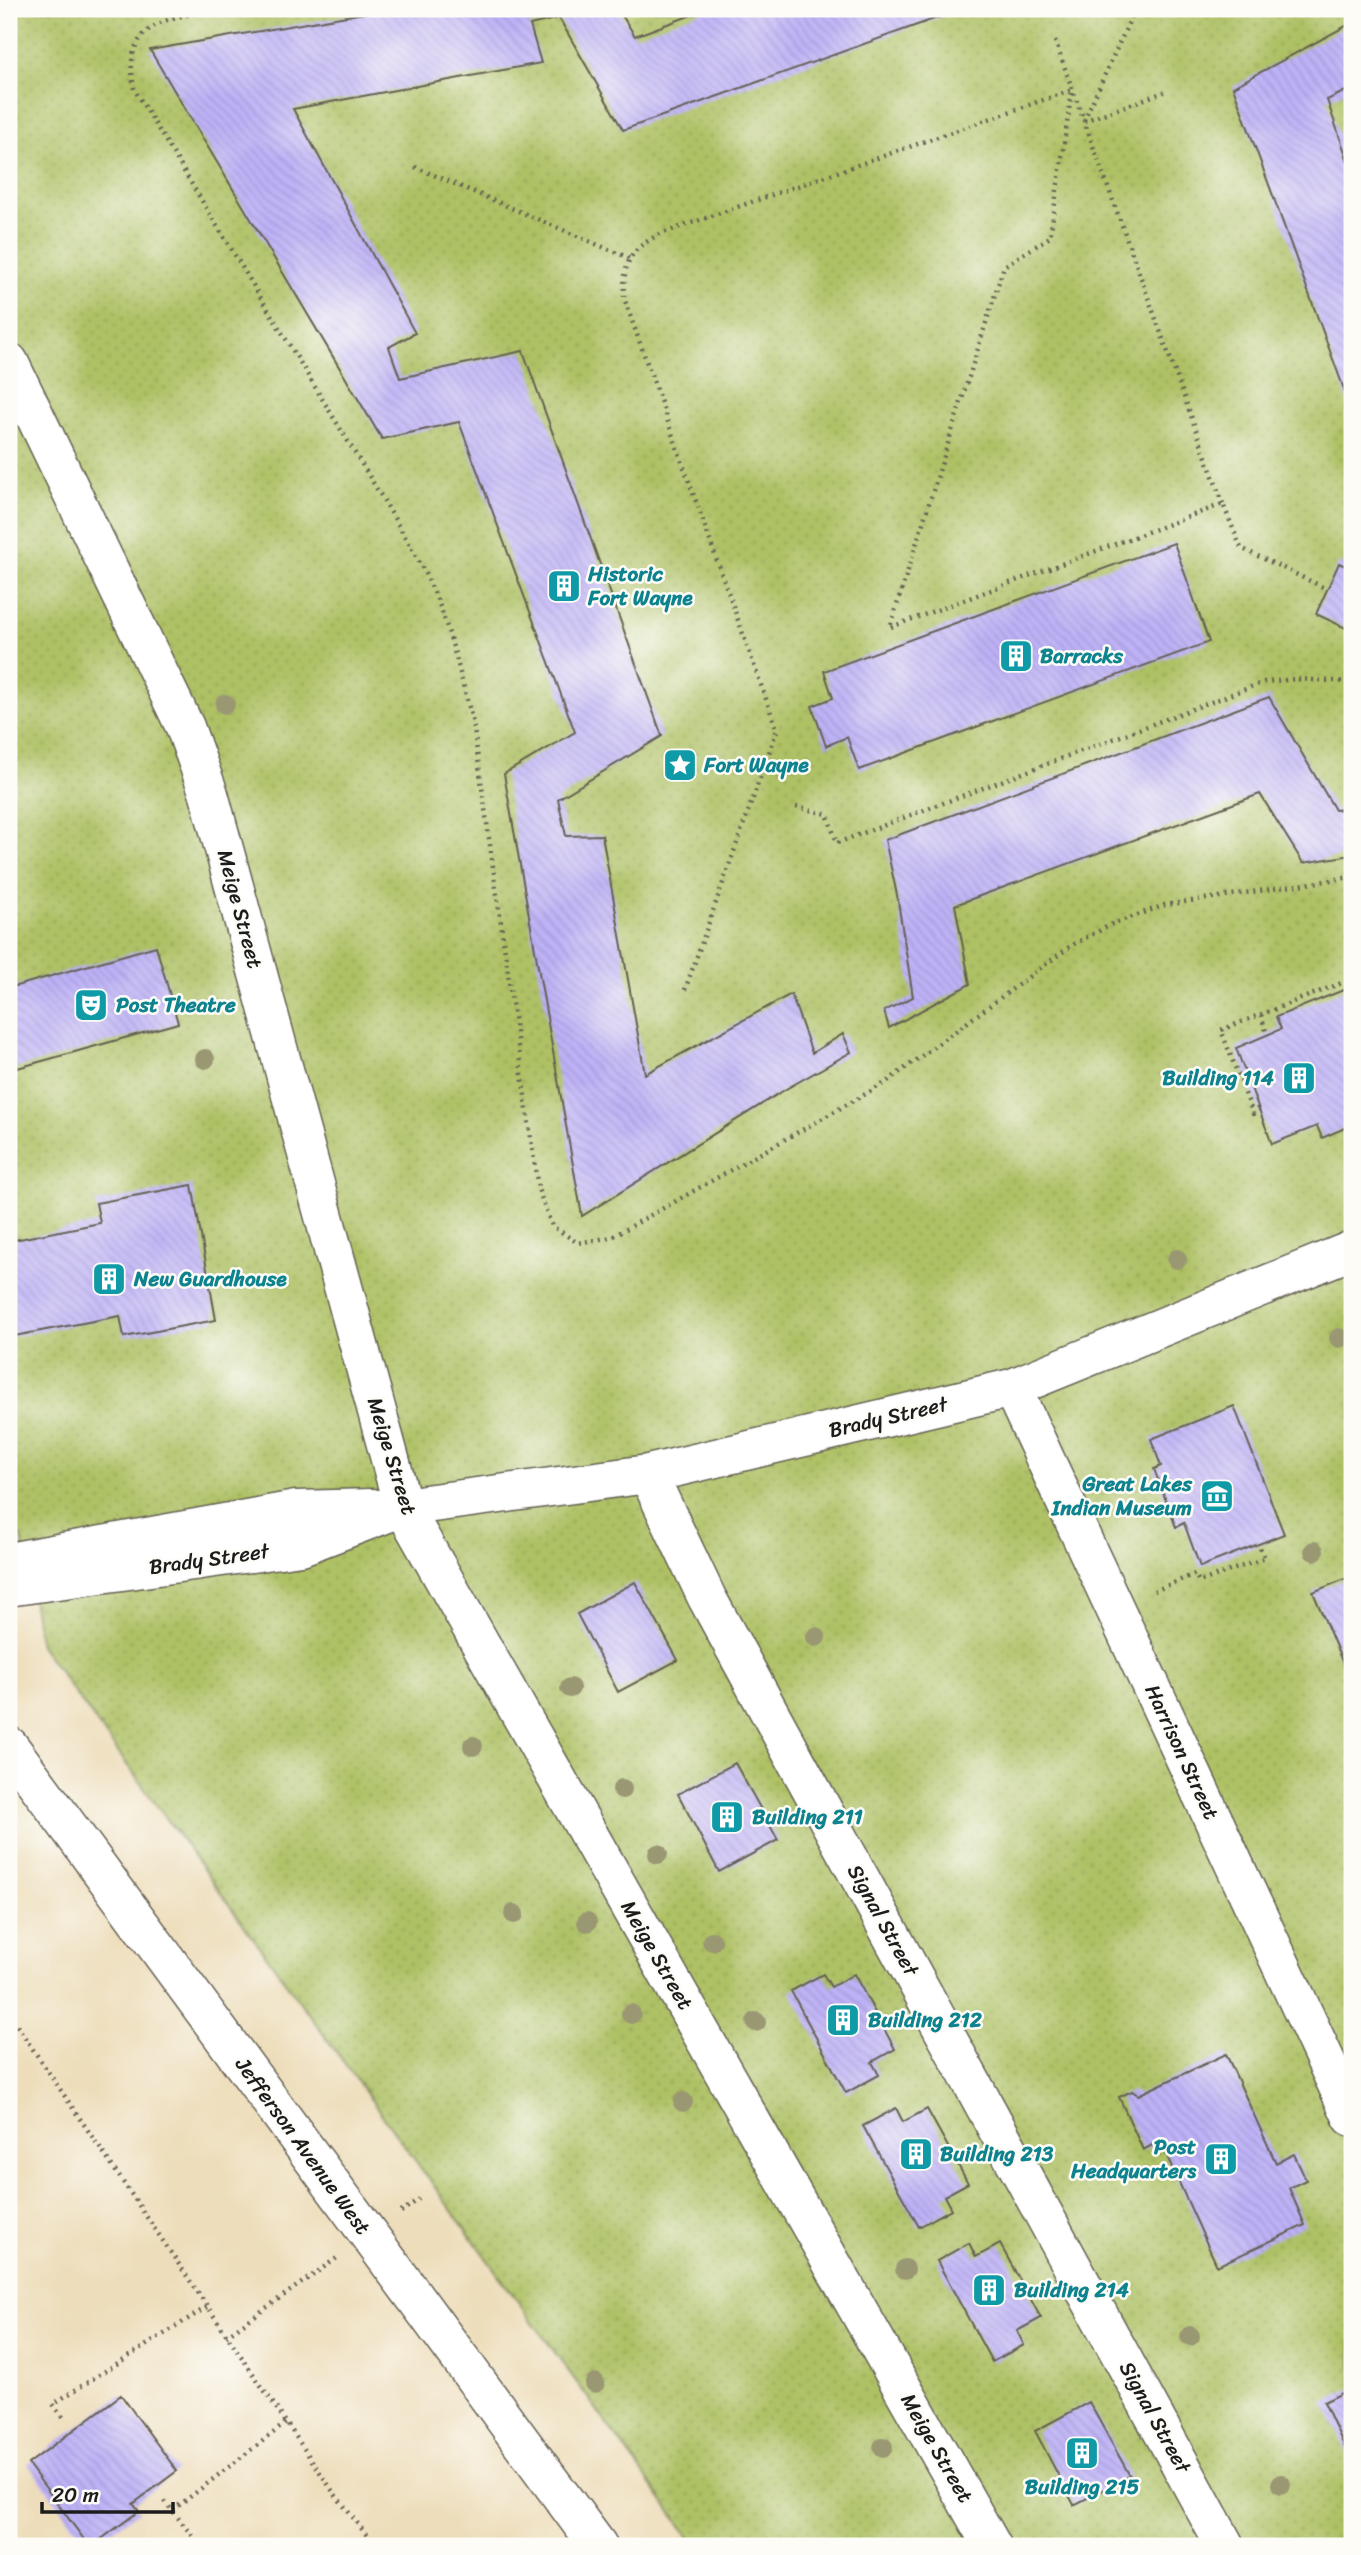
<svg xmlns="http://www.w3.org/2000/svg" width="1361" height="2555" viewBox="0 0 1361 2555" font-family="Sriracha,sans-serif">
  <style>
    .park { fill: url(#park-dots); stroke: #656e40; stroke-width: 2 }
    .building { fill: url(#building-back-hatch) }
    .lines { fill: none; stroke-linecap: round; stroke-linejoin: round }
    .minor-casing { stroke: #656053; stroke-width: 41 }
    .major-casing { stroke: #656053; stroke-width: 41 }
    .path { stroke: #656053; stroke-width: 4.5; stroke-dasharray: 2 5; stroke-linecap: butt }
    .minor { stroke: #fff; stroke-width: 38 }
    .major { stroke: #fff; stroke-width: 38 }
    .tree { fill: #9a9773 }
    .labels { text-anchor: middle; stroke-width: 5; stroke-linejoin: round; paint-order: stroke }
    .culture-label { font-size: 21px; font-weight: bold; fill: #0d838f; stroke: #fdfcf7; text-anchor: start }
    .street-label { font-size: 21px; fill: #1c1c1c; stroke: #fdfcf7 }
  </style>
  <defs>
    <pattern id="park-dots" width="8" height="8" patternUnits="userSpaceOnUse" patternTransform="scale(1.75)"><rect width="8" height="8" fill="#aec165"/><path d="M2 2h.1M6 6h.1" fill="none" stroke="#95a557" stroke-width="1.8" stroke-linecap="round"/></pattern>
    <pattern id="building-back-hatch" width="6" height="6" patternUnits="userSpaceOnUse" patternTransform="scale(1.75)"><rect width="6" height="6" fill="#beb2f7"/><path d="M-1 5l2 2M0 0l6 6M5-1l2 2" fill="none" stroke="#a398d3"/></pattern>
  </defs>
  <rect width="100%" height="100%" fill="#fdfcf7"/>
  <filter id="ink" filterUnits="userSpaceOnUse"><feTurbulence type="fractalNoise" baseFrequency=".0143" numOctaves="2"/><feDisplacementMap in="SourceGraphic" scale="14" xChannelSelector="R" yChannelSelector="G"/><feConvolveMatrix kernelMatrix="1 2 1 2 8 2 1 2 1" color-interpolation-filters="sRGB"/></filter>
  <filter id="wash" filterUnits="userSpaceOnUse"><feTurbulence type="fractalNoise" baseFrequency=".00686" numOctaves="4" result="noise"/><feDisplacementMap in="SourceGraphic" scale="28" xChannelSelector="R" yChannelSelector="G"/><feGaussianBlur stdDeviation="1.57" result="paint"/><feColorMatrix in="noise" values="0 0 0 0 0 0 0 0 0 0 0 0 0 0 0 0 0 1.4 0 .05"/><feComposite in="paint" operator="in"/></filter>
  <g filter="url(#wash)">
    <rect width="100%" height="100%" fill="#edddba"/>
    <path class="park" d="M9 9H1352V2546H696L40 1645 22 1538 9 1522Z"/>
    <g id="blocks">
      <path class="building" d="M387 9H618L635 36 708 9H962L623 130 559 18 530 25 541 63 293 109 415 333 389 347 400 378 523 351 662 736 558 799 566 836 602 835 645 1074 791 994 812 1053 843 1034 851 1052 786 1089 582 1216 504 774 575 732 459 422 382 439 150 50Z
        M1346 9H1352V88L1327 100 1352 173V411L1233 87 1348 25Z
        M1174 543 1209 642 859 770 847 737 826 746 812 706 833 698 824 671Z
        M1339 563 1352 569V631L1316 614Z
        M1269 697 1335 810 1352 808V855L1303 863 1260 794 955 905 970 984 889 1028 884 1011 913 997 897 895 885 840Z
        M156 946 178 1023 14 1069 9 1051V988Z
        M1351 987 1352 1125 1322 1138 1317 1126 1272 1144 1236 1048 1281 1029 1276 1017Z
        M192 1185 216 1320 124 1337 120 1316 9 1337V1241L100 1223 96 1203Z
        M1234 1406 1284 1534 1200 1567 1184 1523 1176 1527 1154 1469 1161 1466 1151 1439Z
        M1352 1576V1677L1349 1678 1313 1592Z
        M635 1582 678 1660 618 1692 577 1614Z
        M735 1763 778 1840 719 1872 678 1794Z
        M823 1974 831 1987 854 1974 895 2049 872 2062 879 2075 846 2093 791 1991Z
        M1226 2054 1276 2163 1294 2154 1306 2180 1289 2188 1305 2225 1217 2266 1160 2141 1143 2150 1119 2097 1132 2091 1138 2095Z
        M896 2108 903 2122 927 2109 968 2183 944 2196 951 2209 919 2227 863 2126Z
        M969 2243 976 2257 1000 2244 1041 2318 1017 2331 1024 2345 992 2362 937 2261Z
        M1352 2388V2463L1324 2402Z
        M121 2395 177 2471 133 2504 139 2511 92 2546H89L28 2464Z
        M1089 2402 1130 2476 1074 2505 1035 2431Z"/>
    </g>
  </g>
  <g filter="url(#ink)">
    <use href="#blocks" fill-opacity="0" stroke="#656053" stroke-width="2"/>
    <g class="lines">
      <g class="minor-casing">
        <path id="minor" d="M9 362 185 727 209 794 403 1507 992 2546
          M1012 1388 1352 2117
          M648 1474 707 1598 1225 2546
          M14 1561 296 1510 372 1508
          M9 1585 15 1586 301 1546 403 1507 648 1474 1012 1388 1352 1250"/>
      </g>
      <g class="major-casing">
        <path id="major" d="M9 1746 598 2546"/>
      </g>
      <path class="path" d="M244 9C207 13 136 10 132 62 131 71 133 81 134 89L383 499C403 534 426 570 441 609 454 646 463 685 473 723L538 1189 552 1226 578 1243 612 1237 885 1083 1072 945 1110 925 1165 905 1352 877
        M1055 41 1223 504
        M1348 90 1352 95
        M1084 120 1135 9
        M1084 121 1164 92
        M415 167 629 258
        M891 627 1223 504 1241 548 1327 589
        M796 807 827 814 837 843 1264 682 1297 679 1352 682
        M685 990 777 730 624 298C623 263 629 250 660 234L1072 90 1050 237 1004 266 890 627
        M1261 1015 1267 1035
        M1258 1108 1253 1114 1221 1030 1352 979
        M1154 1591 1195 1574 1199 1582 1265 1558 1258 1544
        M9 2014 334 2493 375 2546
        M401 2212 419 2199
        M226 2336 337 2258
        M63 2417 53 2404 207 2307
        M165 2501 200 2546
        M173 2510 286 2423"/>
      <use href="#minor" class="minor"/>
      <use href="#major" class="major"/>
    </g>
    <g class="tree">
      <circle cx="225" cy="704" r="10"/>
      <circle cx="205" cy="1059" r="10"/>
      <circle cx="1177" cy="1259" r="10"/>
      <circle cx="1339" cy="1338" r="10"/>
      <circle cx="1314" cy="1551" r="10"/>
      <circle cx="816" cy="1637" r="10"/>
      <circle cx="570" cy="1688" r="10"/>
      <circle cx="473" cy="1746" r="10"/>
      <circle cx="622" cy="1789" r="10"/>
      <circle cx="658" cy="1854" r="10"/>
      <circle cx="514" cy="1914" r="10"/>
      <circle cx="587" cy="1922" r="10"/>
      <circle cx="712" cy="1941" r="10"/>
      <circle cx="631" cy="2014" r="10"/>
      <circle cx="756" cy="2022" r="10"/>
      <circle cx="683" cy="2102" r="10"/>
      <circle cx="905" cy="2269" r="10"/>
      <circle cx="1190" cy="2336" r="10"/>
      <circle cx="595" cy="2383" r="10"/>
      <circle cx="883" cy="2447" r="10"/>
      <circle cx="1281" cy="2484" r="10"/>
    </g>
  </g>
  <defs>
    <g id="building-square" transform="scale(1.75)"><rect x="-9" y="-9" width="18" height="18" rx="4" fill="#0f9aa8" stroke="#fdfcf7"/><path d="M-4-6H4V6H1V3H-1V6H-4ZM-2.5-4.3h1.7v1.8h-1.7ZM.8-4.3h1.7v1.8H.8ZM-2.5-1h1.7V.8h-1.7ZM.8-1h1.7V.8H.8Z" fill="#fff"/></g>
    <g id="sight-square" transform="scale(1.75)"><rect x="-9" y="-9" width="18" height="18" rx="4" fill="#0f9aa8" stroke="#fdfcf7"/><path d="M0-6L1.8-2.2L6-1.7L2.9 1.2L3.7 5.4L0 3.3L-3.7 5.4L-2.9 1.2L-6-1.7L-1.8-2.2Z" fill="#fff"/></g>
    <g id="theatre-square" transform="scale(1.75)"><rect x="-9" y="-9" width="18" height="18" rx="4" fill="#0f9aa8" stroke="#fdfcf7"/><path d="M-5-5.5Q0-4 5-5.5V0Q5 5 0 6Q-5 5-5 0ZM-3.3-2.5H-1v1.5H-3.3ZM1-2.5H3.3v1.5H1ZM-2.8 1Q0 5.5 2.8 1Z" fill="#fff"/></g>
    <g id="museum-square" transform="scale(1.75)"><rect x="-9" y="-9" width="18" height="18" rx="4" fill="#0f9aa8" stroke="#fdfcf7"/><path d="M0-6L6-3V-2H-6V-3ZM-5-1h2V3h-2ZM-1-1h2V3h-2ZM3-1h2V3H3ZM-6 4H6V6H-6Z" fill="#fff"/></g>
  </defs>
  <g fill-rule="evenodd">
    <use href="#building-square" x="564" y="586"/>
    <use href="#building-square" x="1016" y="656"/>
    <use href="#sight-square" x="680" y="765"/>
    <use href="#theatre-square" x="91" y="1005"/>
    <use href="#building-square" x="1299" y="1078"/>
    <use href="#building-square" x="109" y="1279"/>
    <use href="#museum-square" x="1217" y="1496"/>
    <use href="#building-square" x="727" y="1817"/>
    <use href="#building-square" x="843" y="2020"/>
    <use href="#building-square" x="916" y="2154"/>
    <use href="#building-square" x="1221" y="2159"/>
    <use href="#building-square" x="989" y="2290"/>
    <use href="#building-square" x="1082" y="2453"/>
  </g>
  <g class="labels">
    <g class="culture-label">
      <text x="588" y="581">Historic<tspan x="588" dy="24">Fort Wayne</tspan></text>
      <text x="1040" y="663">Barracks</text>
      <text x="704" y="772">Fort Wayne</text>
      <text x="116" y="1012">Post Theatre</text>
      <text x="1274" y="1085" text-anchor="end">Building 114</text>
      <text x="134" y="1286">New Guardhouse</text>
      <text x="1192" y="1491" text-anchor="end">Great Lakes<tspan x="1192" dy="24">Indian Museum</tspan></text>
      <text x="752" y="1824">Building 211</text>
      <text x="868" y="2027">Building 212</text>
      <text x="1196" y="2154" text-anchor="end">Post<tspan x="1196" dy="24">Headquarters</tspan></text>
      <text x="940" y="2161">Building 213</text>
      <text x="1014" y="2297">Building 214</text>
      <text x="1082" y="2494" text-anchor="middle">Building 215</text>
    </g>
    <g class="street-label">
      <text transform="translate(240 909) rotate(75)" y="7">Meige Street</text>
      <text transform="translate(888 1417) rotate(-13)" y="7">Brady Street</text>
      <text transform="translate(392 1456) rotate(73)" y="7">Meige Street</text>
      <text transform="translate(209 1559) rotate(-8)" y="7">Brady Street</text>
      <text transform="translate(1182 1752) rotate(65)" y="7">Harrison Street</text>
      <text transform="translate(883 1920) rotate(61)" y="7">Signal Street</text>
      <text transform="translate(657 1955) rotate(60)" y="7">Meige Street</text>
      <text transform="translate(303 2146) rotate(54)" y="7">Jefferson Avenue West</text>
      <text transform="translate(1155 2417) rotate(61)" y="7">Signal Street</text>
      <text transform="translate(937 2448) rotate(60)" y="7">Meige Street</text>
    </g>
  </g>
  <rect width="1361" height="2555" fill="none" stroke="#fdfcf7" stroke-width="35"/>
  <path d="M42 2502v10h131v-10" fill="none" stroke="#1c1c1c" stroke-width="3.5"/>
  <text x="52" y="2502" font-size="21" fill="#1c1c1c" stroke="#fdfcf7" stroke-width="5" paint-order="stroke">20 m</text>
</svg>
